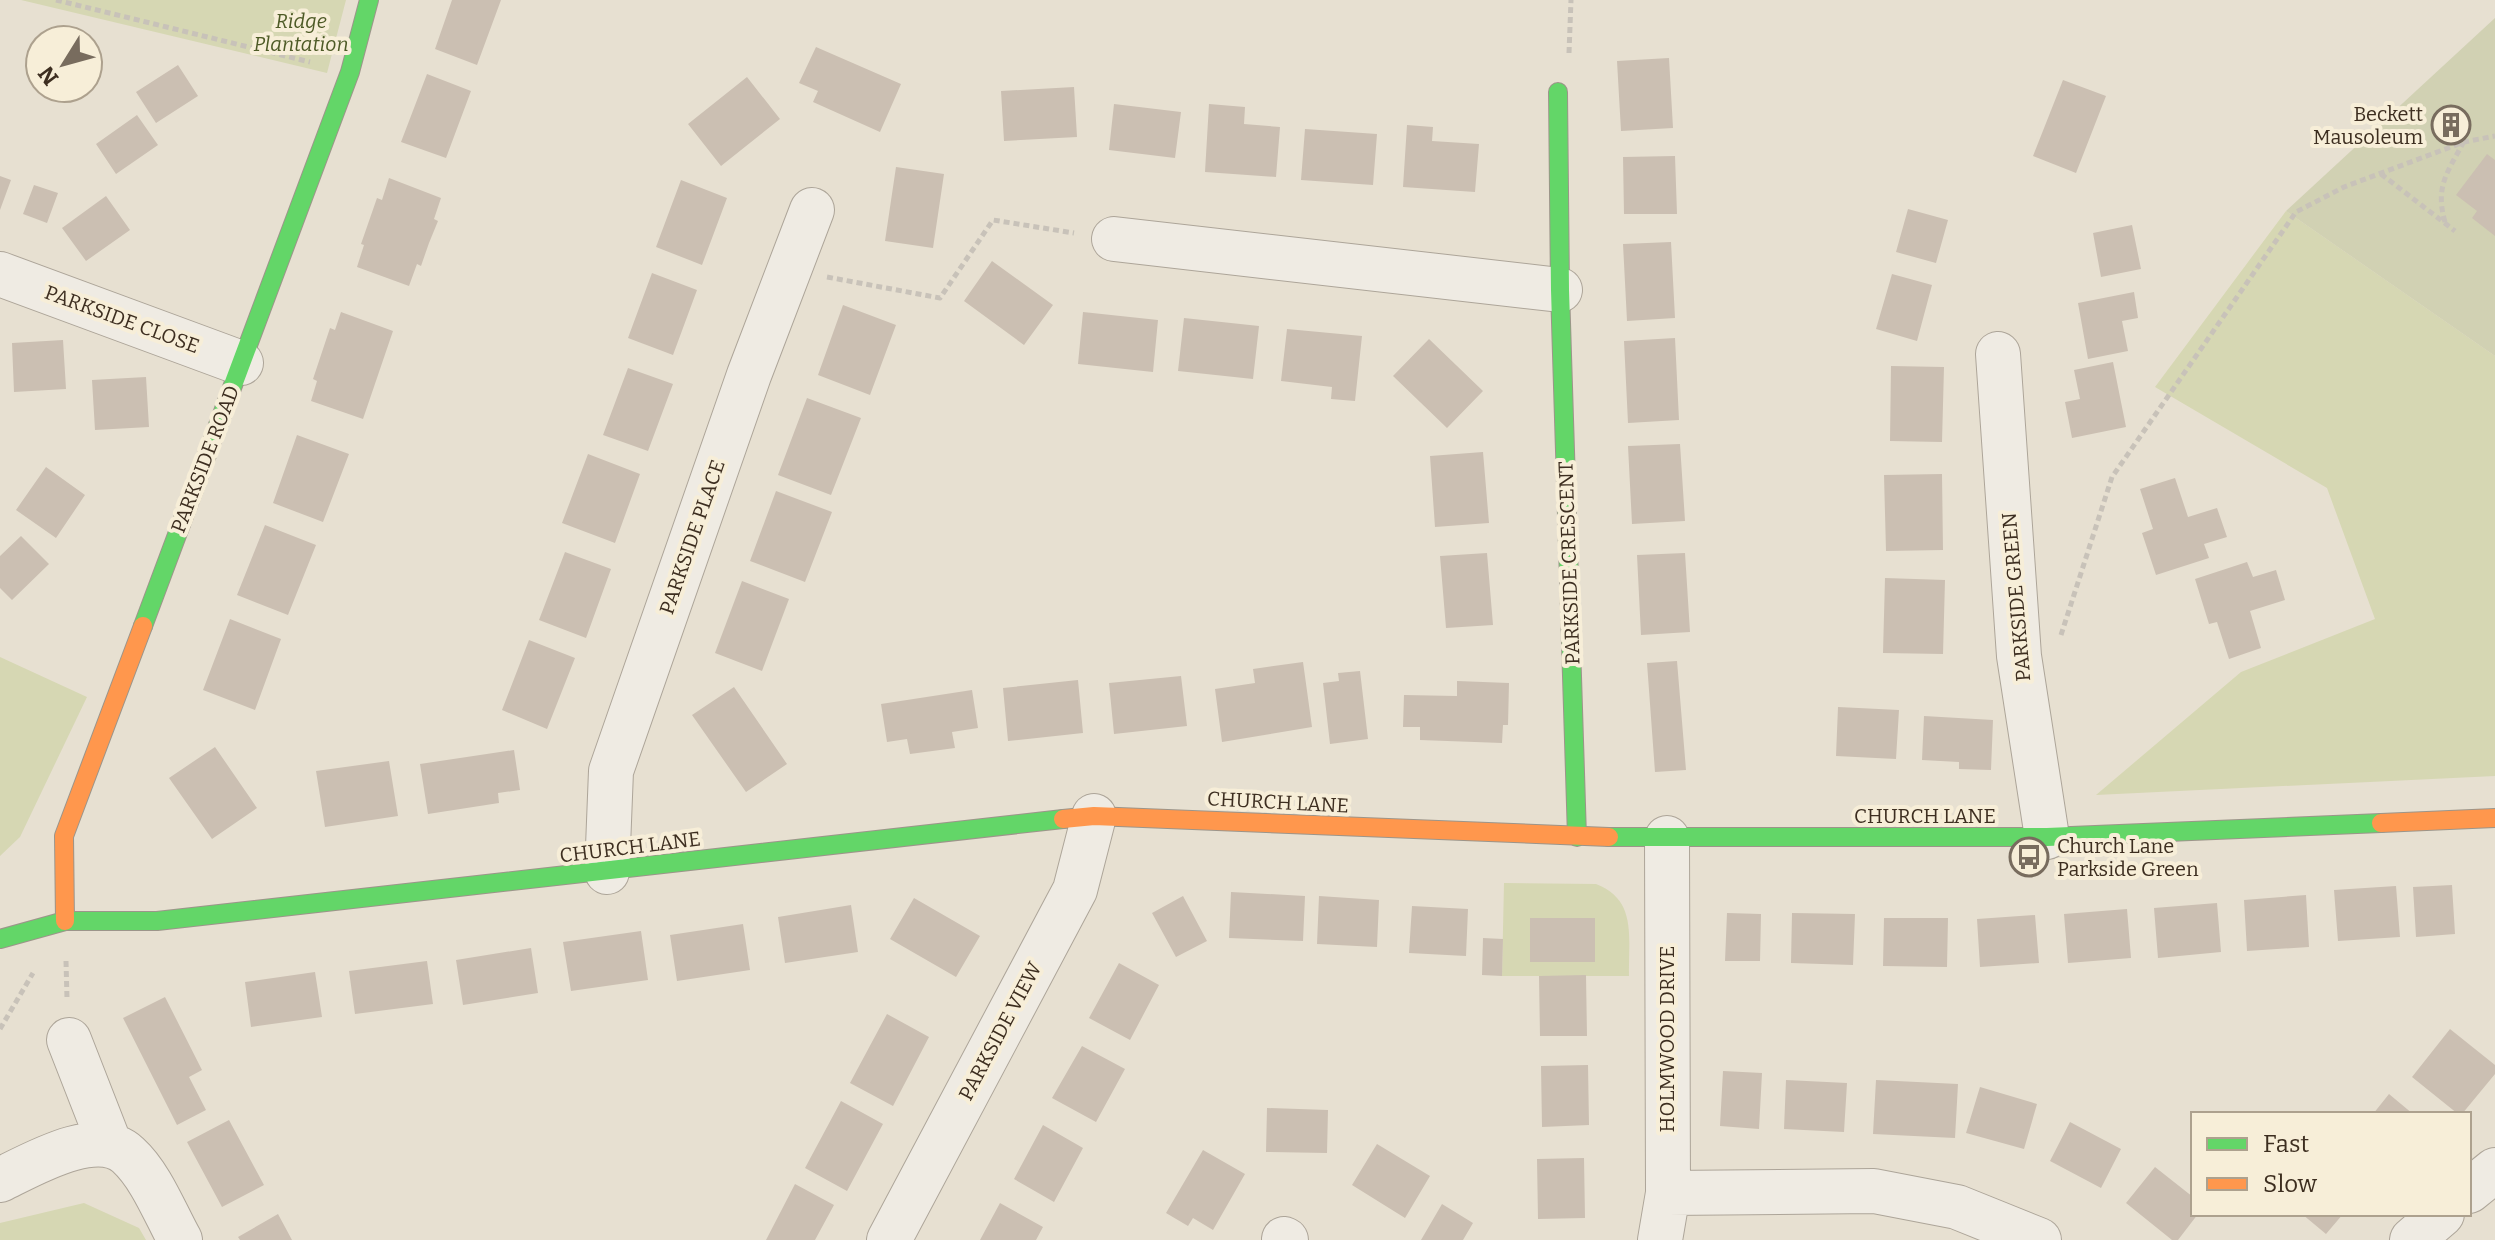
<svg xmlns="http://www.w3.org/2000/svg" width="2495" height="1240" viewBox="0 0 2495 1240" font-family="Bitter,serif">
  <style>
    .green { fill: #d6d7b3 }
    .cemetery { fill: #d1d1b3 }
    .building { fill: #cbbfb2 }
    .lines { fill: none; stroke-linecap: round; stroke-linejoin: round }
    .street-casing { stroke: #ada599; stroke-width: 46 }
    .fast-casing { stroke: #9c958a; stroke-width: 20 }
    .slow-casing { stroke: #9c958a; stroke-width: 20 }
    .path { stroke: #c8c2b9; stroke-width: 5; stroke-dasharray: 6 4; stroke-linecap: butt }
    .street { stroke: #efebe3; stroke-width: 44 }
    .fast { stroke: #63d668; stroke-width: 18 }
    .slow { stroke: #ff974d; stroke-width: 18 }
    .labels { text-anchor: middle; stroke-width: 8; stroke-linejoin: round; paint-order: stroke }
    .park-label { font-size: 20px; font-style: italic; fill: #4d5a26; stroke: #f7eed8 }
    .poi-label { font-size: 20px; fill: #3d2e20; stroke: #f7eed8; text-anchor: end }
    .street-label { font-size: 20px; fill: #3d2e20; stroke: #f7eed8 }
  </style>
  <rect width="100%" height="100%" fill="#e7e0d1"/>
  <path class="green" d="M21 0H346L327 73Z
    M2286 211 2495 356V776L2096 795 2241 672 2375 619 2327 488 2155 387Z
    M0 657 87 697 20 837 0 856Z
    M1504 883 1596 884C1638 900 1628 939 1629 976H1502Z
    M84 1203 139 1228 146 1240H0V1223Z"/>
  <path class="cemetery" d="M2495 18V356L2286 211Z"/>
  <path class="building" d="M452 0H501L477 65 435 49Z
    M816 47 901 84 880 132 813 102 818 91 799 83Z
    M1669 58 1673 128 1621 131 1617 61Z
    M178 65 198 96 156 123 136 92Z
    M427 74 471 91 446 158 401 142Z
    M747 77 780 119 721 166 688 124Z
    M2063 80 2106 96 2076 173 2033 156Z
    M1074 87 1077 137 1004 141 1001 91Z
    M1114 104 1181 112 1175 158 1109 150Z
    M1209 104 1245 107 1244 124 1280 127 1276 177 1205 172Z
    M2449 110 2466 122 2453 139 2437 127Z
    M137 115 158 145 116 174 96 144Z
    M1407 125 1433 127 1432 141 1479 144 1475 192 1403 187Z
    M1305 129 1377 134 1373 185 1301 180Z
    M2487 154 2495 160V236L2472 218 2477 211 2456 195Z
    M1675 156 1677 214H1624L1623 157Z
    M896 167 944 174 933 248 885 241Z
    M0 176 11 180 0 210Z
    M389 178 441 198 434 219 438 221 429 243 421 266 417 264 409 286 357 267 364 245 361 244 377 198 382 200Z
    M681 180 727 198 702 265 656 247Z
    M34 185 58 193 47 223 23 214Z
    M106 196 130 230 86 261 62 228Z
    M1908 209 1948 220 1936 263 1896 252Z
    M2132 225 2141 269 2101 277 2093 233Z
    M1671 242 1675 318 1627 321 1623 244Z
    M992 261 1053 305 1024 345 964 301Z
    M652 273 697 290 673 355 628 338Z
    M1892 274 1932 285 1917 341 1876 329Z
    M2134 292 2138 318 2122 321 2128 351 2088 359 2078 303Z
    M843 305 896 325 870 395 818 375Z
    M341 312 393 331 363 419 311 401 317 381 313 379 330 328 335 330Z
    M1083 312 1158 320 1153 372 1078 364Z
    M1184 318 1259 326 1253 379 1178 371Z
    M1287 329 1362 336 1355 401 1331 399 1332 387 1281 381Z
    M1675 338 1679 420 1628 423 1624 341Z
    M1429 339 1483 391 1447 428 1393 376Z
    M63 340 66 389 14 392 12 343Z
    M2113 362 2126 427 2072 438 2065 402 2080 399 2074 370Z
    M1891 366 1944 367 1942 442 1890 441Z
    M628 368 673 384 648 451 603 435Z
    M146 377 149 427 95 430 92 380Z
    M807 398 861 418 831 495 778 475Z
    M297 435 349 454 323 522 273 503Z
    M1680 444 1685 521 1632 524 1628 446Z
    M1483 452 1489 523 1435 527 1430 456Z
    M588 454 640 474 615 543 562 523Z
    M46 467 85 495 56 538 16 510Z
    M1942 474 1943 550 1886 551 1884 475Z
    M2175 478 2188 517 2217 508 2227 537 2204 544 2209 558 2156 575 2142 533 2153 529 2140 489Z
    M776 491 832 512 805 582 750 561Z
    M265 525 316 545 288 615 237 595Z
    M21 536 49 564 12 600 0 588V556Z
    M565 552 611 569 586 638 539 620Z
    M1487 553 1493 625 1446 628 1440 556Z
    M1685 553 1690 632 1641 635 1637 555Z
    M2247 562 2253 577 2276 570 2285 600 2250 611 2261 648 2229 659 2217 622 2209 624 2195 579Z
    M1885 578 1945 580 1943 654 1883 653Z
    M742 581 789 599 762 671 715 653Z
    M230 619 281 639 255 710 203 690Z
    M529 640 575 658 547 729 502 710Z
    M1677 661 1686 770 1655 772 1647 663Z
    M1303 662 1312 727 1222 742 1215 689 1255 683 1253 669Z
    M1360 671 1368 739 1330 744 1323 683 1339 681 1338 673Z
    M1181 676 1187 726 1114 734 1109 683Z
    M1078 680 1083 733 1008 741 1003 688Z
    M1457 681 1509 683 1508 725H1503L1502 743 1420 740V727H1403L1404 695 1457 696Z
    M734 687 787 764 746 792 692 715Z
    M972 690 978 728 952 732 955 748 910 754 907 739 887 742 881 704Z
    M1838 707 1899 710 1896 759 1836 756Z
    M1924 716 1993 720 1991 770 1959 769V762L1922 760Z
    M215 747 257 808 212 839 169 778Z
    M514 750 520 790 498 793 499 803 428 814 420 764Z
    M389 761 398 816 325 827 316 771Z
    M2452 885 2455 934 2416 937 2413 887Z
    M2396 886 2400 937 2338 941 2334 890Z
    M1231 892 1305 896 1303 941 1229 938Z
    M2306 895 2309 947 2247 951 2244 900Z
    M1183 896 1207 941 1176 957 1152 913Z
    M1319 896 1379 900 1377 947 1317 944Z
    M914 898 980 936 956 977 890 939Z
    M2217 903 2221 952 2158 958 2154 908Z
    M851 905 858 952 785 963 778 917Z
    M1412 906 1468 909 1466 956 1409 953Z
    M2127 909 2131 958 2068 963 2064 914Z
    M1727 913 1761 914 1760 961H1725Z
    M1792 913 1855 914 1853 965 1791 963Z
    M2035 915 2039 963 1980 967 1977 919Z
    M1530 918H1595V962H1530Z
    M1884 918H1948L1947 967 1883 966Z
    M743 924 750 970 677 981 670 935Z
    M641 931 648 980 571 991 563 942Z
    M1483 938 1503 939 1502 976 1482 975Z
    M531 948 538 993 463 1005 456 960Z
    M427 961 433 1004 355 1014 349 971Z
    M1119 963 1159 985 1130 1040 1089 1018Z
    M315 972 322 1017 251 1027 245 982Z
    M1586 975 1587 1036H1540L1539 976Z
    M165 997 202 1070 189 1077 206 1110 177 1125 123 1018Z
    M887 1014 929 1037 893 1106 850 1083Z
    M2450 1029 2495 1065V1074L2462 1114H2458L2412 1077Z
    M1082 1046 1125 1069 1096 1122 1052 1098Z
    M1588 1065 1589 1125 1542 1127 1541 1066Z
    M1723 1071 1762 1073 1759 1129 1720 1126Z
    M1786 1080 1847 1083 1844 1132 1784 1129Z
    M1876 1080 1958 1084 1955 1138 1873 1134Z
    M1980 1087 2037 1104 2024 1149 1966 1133Z
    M2389 1094 2413 1114H2373Z
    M841 1101 883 1124 847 1191 805 1168Z
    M1267 1108 1328 1110 1327 1153 1266 1152Z
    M229 1120 264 1185 222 1207 187 1142Z
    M2070 1122 2121 1149 2101 1188 2050 1161Z
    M1043 1125 1083 1148 1054 1202 1014 1179Z
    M1377 1144 1430 1176 1405 1218 1352 1185Z
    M1203 1150 1245 1174 1213 1230 1193 1218 1188 1226 1166 1213Z
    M1584 1158 1585 1218 1538 1219 1537 1159Z
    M2155 1167 2193 1197V1214H2198L2178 1240H2172L2126 1203Z
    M795 1184 834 1205 815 1240H766Z
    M1000 1203 1043 1227 1036 1240H980Z
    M1442 1204 1473 1223 1463 1240H1421Z
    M278 1214 292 1240H240L238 1237Z
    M2302 1214H2343L2326 1234Z"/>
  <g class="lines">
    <g class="street-casing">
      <path id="street" d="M1114 239 1560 290
        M0 274 241 363
        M1998 354 2019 656 2047 837
        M607 872 611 771 749 375 812 210
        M69 1040 110 1145
        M0 1180C31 1165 97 1126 128 1155 151 1176 165 1213 180 1240
        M2469 1191 2495 1170
        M1668 1193 1874 1191 1957 1207 2039 1240
        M1284 1239 1286 1240
        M889 1240 1075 890 1094 816
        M1660 1240 1668 1193 1667 838
        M2412 1240 2442 1214"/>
    </g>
    <g class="fast-casing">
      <path id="fast" d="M1558 92 1560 290 1577 837
        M143 626 350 72 369 0
        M1609 837H2047L2381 823
        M0 939 65 921H157L1063 819"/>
    </g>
    <g class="slow-casing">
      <path id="slow" d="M1063 819 1094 816 1609 837
        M2381 823 2495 818
        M65 921 64 836 143 626"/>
    </g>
    <path class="path" d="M56 0 310 62
      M1569 53 1571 0
      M2381 174 2455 231
      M2445 222C2435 187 2447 173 2463 143
      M827 277 940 298 993 220 1074 233
      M2061 635 2112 477 2296 212 2344 187 2464 142 2495 136
      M66 961 67 999
      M0 1029 33 973"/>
    <use href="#street" class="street"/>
    <use href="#fast" class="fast"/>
    <use href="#slow" class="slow"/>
  </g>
  <defs>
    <g id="building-ring" transform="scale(2)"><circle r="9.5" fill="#f7eed8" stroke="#786c5e" stroke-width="1.5"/><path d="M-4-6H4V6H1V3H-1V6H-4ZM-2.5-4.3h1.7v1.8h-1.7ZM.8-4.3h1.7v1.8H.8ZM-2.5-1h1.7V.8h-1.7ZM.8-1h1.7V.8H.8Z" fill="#786c5e"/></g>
    <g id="bus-ring" transform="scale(2)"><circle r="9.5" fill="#f7eed8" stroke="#786c5e" stroke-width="1.5"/><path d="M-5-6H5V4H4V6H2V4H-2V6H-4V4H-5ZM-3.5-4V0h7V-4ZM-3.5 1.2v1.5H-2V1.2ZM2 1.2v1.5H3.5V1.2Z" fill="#786c5e"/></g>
  </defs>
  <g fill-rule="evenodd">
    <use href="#building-ring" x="2451" y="125"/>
    <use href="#bus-ring" x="2029" y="857"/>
  </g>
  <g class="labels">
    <g class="park-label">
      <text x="301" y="28">Ridge<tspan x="301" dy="23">Plantation</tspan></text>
    </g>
    <g class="poi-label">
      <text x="2423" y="121">Beckett<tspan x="2423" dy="23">Mausoleum</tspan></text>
      <text x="2057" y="853" text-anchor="start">Church Lane<tspan x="2057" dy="23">Parkside Green</tspan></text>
    </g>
    <g class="street-label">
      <text transform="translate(122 319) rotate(20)" y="7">PARKSIDE CLOSE</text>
      <text transform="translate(205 459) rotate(-69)" y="7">PARKSIDE ROAD</text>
      <text transform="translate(692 537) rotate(-71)" y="7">PARKSIDE PLACE</text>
      <text transform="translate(1569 563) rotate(-92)" y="7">PARKSIDE CRESCENT</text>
      <text transform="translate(2016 597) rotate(-95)" y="7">PARKSIDE GREEN</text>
      <text transform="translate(1278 802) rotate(3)" y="7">CHURCH LANE</text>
      <text x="1925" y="823">CHURCH LANE</text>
      <text transform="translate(630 847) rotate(-7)" y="7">CHURCH LANE</text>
      <text transform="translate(1000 1031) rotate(-62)" y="7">PARKSIDE VIEW</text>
      <text transform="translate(1667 1039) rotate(-90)" y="7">HOLMWOOD DRIVE</text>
    </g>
  </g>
  <rect x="2191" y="1112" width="280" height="104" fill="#f7eed8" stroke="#ada18e" stroke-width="2"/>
  <rect x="2207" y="1138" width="40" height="12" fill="#63d668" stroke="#ada18e" stroke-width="2"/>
  <text x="2263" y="1152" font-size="24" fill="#3d2e20">Fast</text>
  <rect x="2207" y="1178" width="40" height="12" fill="#ff974d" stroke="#ada18e" stroke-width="2"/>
  <text x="2263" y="1192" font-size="24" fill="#3d2e20">Slow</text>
  <g transform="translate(64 64) rotate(233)"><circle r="38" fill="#f7eed8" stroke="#ada18e" stroke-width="2"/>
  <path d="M0-6L14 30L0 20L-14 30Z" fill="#786c5e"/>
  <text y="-12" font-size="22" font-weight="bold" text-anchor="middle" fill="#3d2e20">N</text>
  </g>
</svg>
